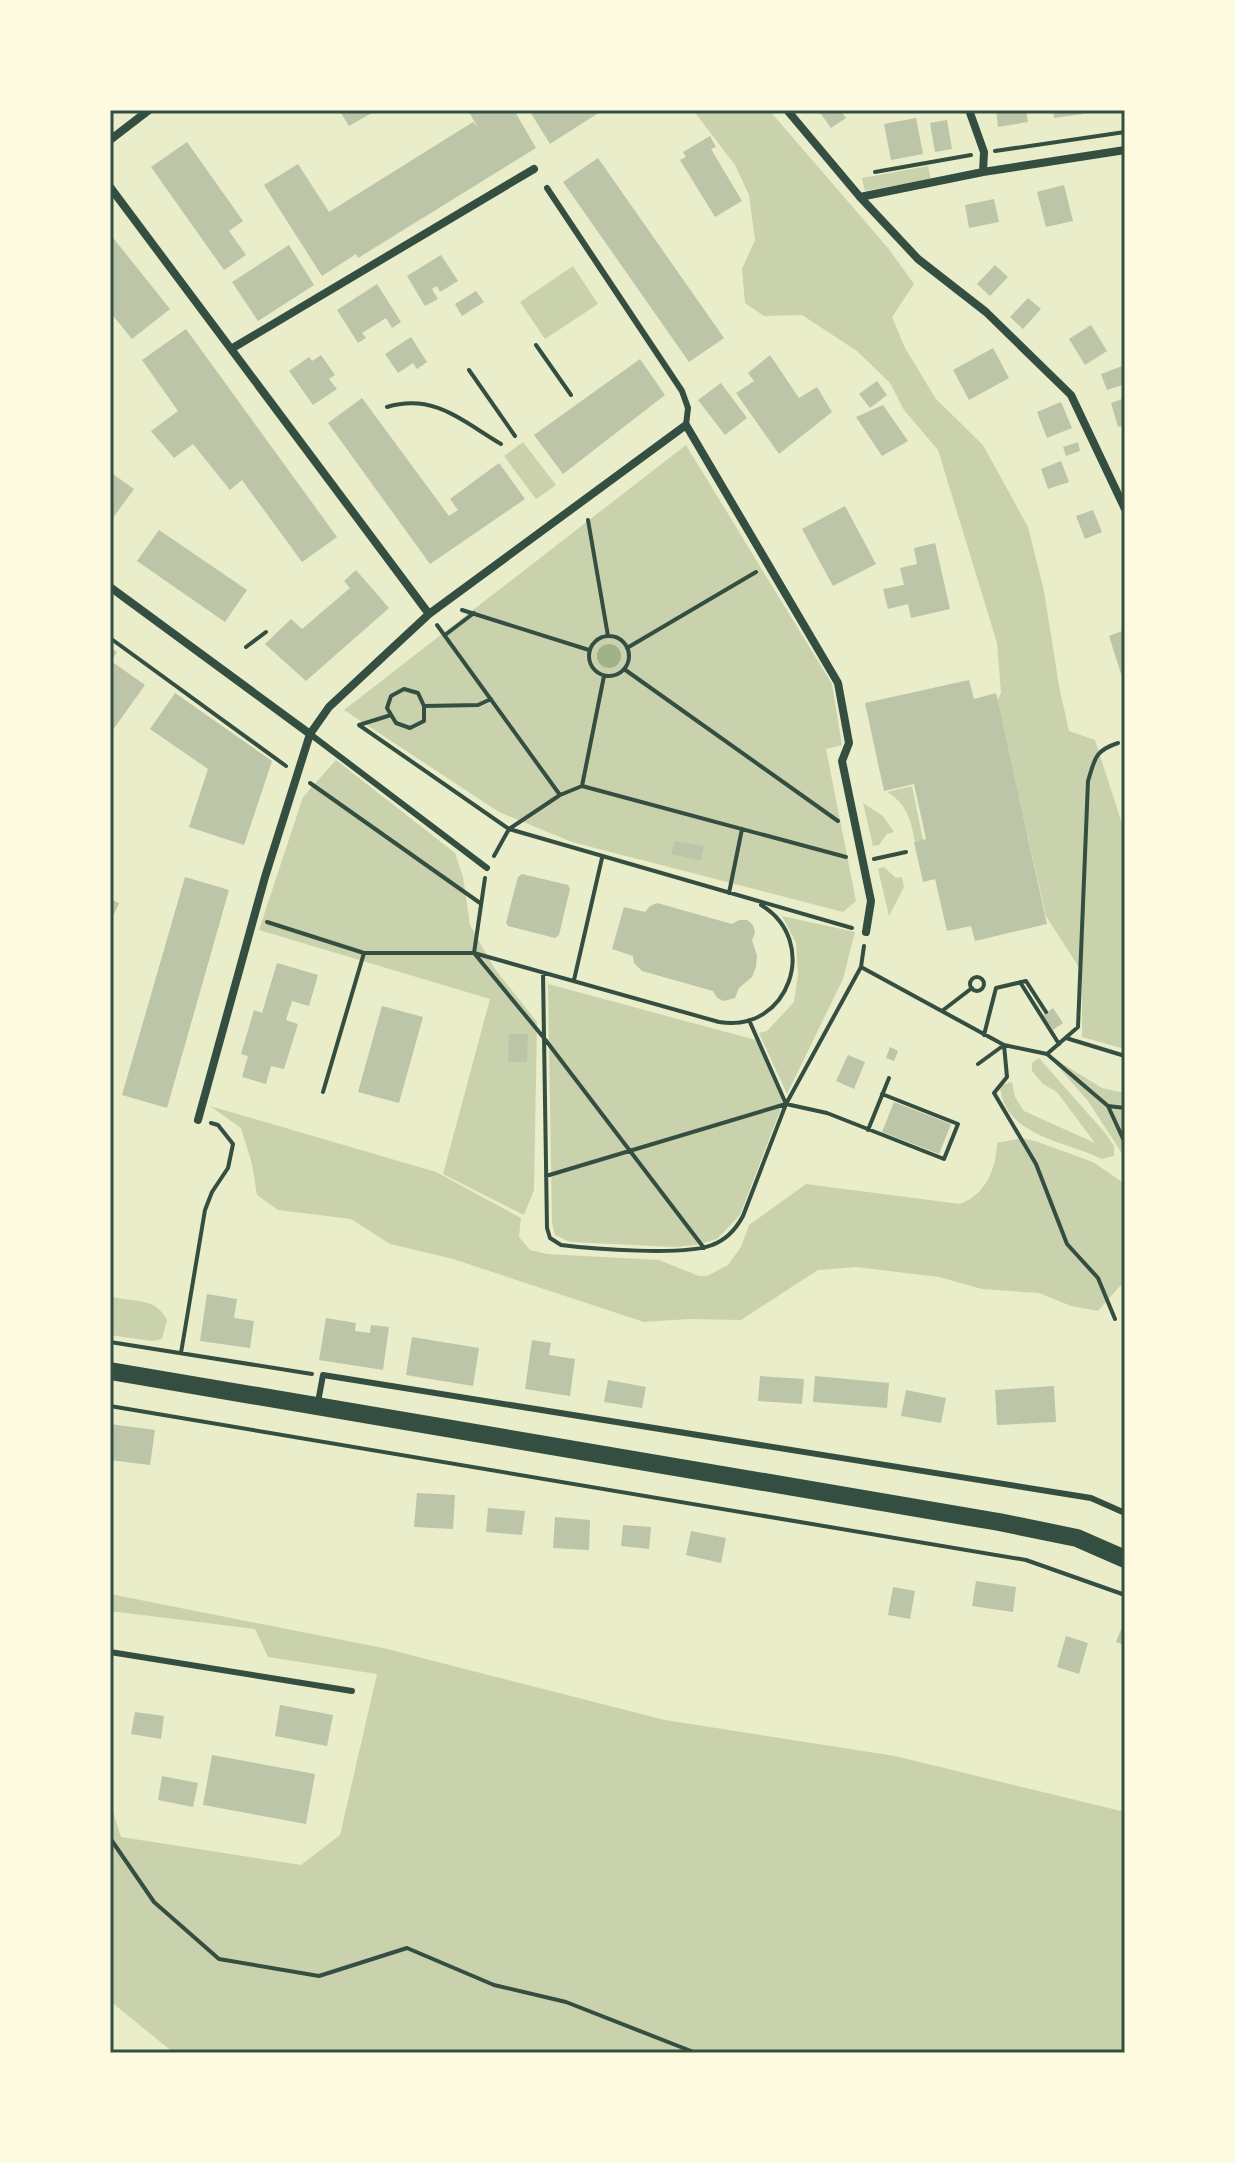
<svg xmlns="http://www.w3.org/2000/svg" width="1235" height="2163" viewBox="0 0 1235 2163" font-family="Raleway,sans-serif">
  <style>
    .green { fill: #cad2ad }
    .water { fill: #a3b18a }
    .building { fill: #bcc5a7 }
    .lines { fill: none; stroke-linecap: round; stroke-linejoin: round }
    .path { stroke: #344e41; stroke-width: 4 }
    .service { stroke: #344e41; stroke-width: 6 }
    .minor { stroke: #344e41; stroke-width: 8 }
    .primary { stroke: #344e41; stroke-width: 18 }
    .neatline { fill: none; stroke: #344e41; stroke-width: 3 }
  </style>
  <rect width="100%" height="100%" fill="#e9edc9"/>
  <path class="green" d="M693 110H769L888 248 914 284 892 317 905 348 936 399 983 445 1028 527 1044 591 1059 686 1069 731 1095 740 1125 833V1049L1082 1037V972L1046 916 997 701 1001 693 997 643 938 450 904 410 890 383 857 351 802 315 764 316 745 303 742 269 755 240 749 195 735 165Z
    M928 166 931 179 865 191 862 178Z
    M573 266 598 304 545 339 520 302Z
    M523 442 556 485 536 499 504 456Z
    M686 445 832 684 842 745 826 749 856 901 843 912 572 842 499 812 344 710Z
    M336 760 455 853 463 877 470 925 495 969 537 1022 534 1190 524 1215 443 1174 490 999 259 930 303 797Z
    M912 786 923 840 915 842C911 820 907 804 887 792Z
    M863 803 883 816 894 832 887 834 879 845 873 846Z
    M884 867 896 878 902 877 904 887 889 916 878 869Z
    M782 916 855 932 843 979 787 1094 759 1033 767 1031 794 1002 798 974 796 943Z
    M548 984 756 1040 783 1103 740 1215 717 1239 698 1245 674 1247 570 1242 555 1235 552 1223Z
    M1047 1054 1102 1088 1125 1093V1158L1088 1101Z
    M1039 1058 1106 1134 1114 1146V1156L1102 1159C1069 1142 1002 1136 1000 1085L1012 1082 1015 1097 1024 1111 1095 1143 1057 1092 1043 1084 1032 1071V1063Z
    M210 1106 436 1172 521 1218 519 1237 530 1250 547 1254 659 1260 699 1276H707L728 1265 741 1247 749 1225 806 1184 960 1204C986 1194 996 1169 997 1143L1021 1138 1035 1141 1093 1162 1125 1184V1284L1120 1286 1098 1311 1071 1306 1039 1293 982 1289 939 1277 856 1267 818 1270 741 1320 689 1319 644 1322 453 1259 390 1244 351 1219 278 1210 257 1195 252 1164 241 1128Z
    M110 1296C134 1304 154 1295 167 1320L162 1339 152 1341 110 1335Z
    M110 1594 383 1648 665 1720 895 1756 1125 1812V2053H174L110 2001V1802L121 1837 301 1865 340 1835 377 1674 268 1657 255 1629 110 1611Z"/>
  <path class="water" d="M597 656a12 12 0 1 1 24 0a12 12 0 1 1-24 0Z"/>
  <path class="building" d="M339 110H377L349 126Z
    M468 110H514L536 148 358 258 356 254 322 276 264 185 298 164 329 212 473 122 478 128Z
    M529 110H603L550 144Z
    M818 110H840L846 118 831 128Z
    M996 110H1026L1028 122 998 127Z
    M1053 110H1083V114L1054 118Z
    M916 118 923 154 891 160 884 124Z
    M947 120 952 149 935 152 930 123Z
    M710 136 716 147 711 149 742 201 715 217 680 160 686 157 683 152Z
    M187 142 243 221 229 231 246 255 224 270 151 167Z
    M598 158 724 338 689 362 563 182Z
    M1064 185 1073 221 1046 227 1037 192Z
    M994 199 999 222 969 228 965 205Z
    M110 234 170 309 132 339 110 312Z
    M289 245 314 285 258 321 232 282Z
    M441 255 458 281 440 292 437 286 432 289 438 299 425 306 407 276Z
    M995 265 1008 277 990 296 977 284Z
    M377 284 401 322 392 328 386 318 362 333 366 338 358 343 337 310Z
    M476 291 484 302 462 316 455 304Z
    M1028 298 1041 309 1023 329 1010 317Z
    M1091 325 1107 351 1085 365 1069 339Z
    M186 329 337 537 302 562 242 480 230 490 193 444 174 458 151 431 178 411 142 360Z
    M411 337 427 362 417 369 413 363 398 373 385 354Z
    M993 348 1009 378 969 400 953 370Z
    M321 355 335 375 329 379 337 389 313 405 289 371 309 357 312 361Z
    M770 355 799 398 817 387 832 412 779 454 736 393 754 381 748 373Z
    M640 359 665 395 563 474 534 435Z
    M1125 365V384L1107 390 1101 374Z
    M877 381 887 395 870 408 859 394Z
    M721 383 747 418 725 435 698 400Z
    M362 398 449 516 458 510 450 499 499 463 525 499 430 564 328 423Z
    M1125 398V425L1118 427 1111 403Z
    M1061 402 1072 428 1047 438 1037 412Z
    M883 405 908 441 882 456 856 417Z
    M1078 442 1080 451 1066 456 1063 447Z
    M1061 461 1069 482 1048 489 1041 469Z
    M110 472 134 489 110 522Z
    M845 506 876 564 833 586 802 529Z
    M1093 510 1102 532 1085 539 1076 516Z
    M159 530 247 590 225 622 137 561Z
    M935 543 950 609 911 618 908 604 888 609 883 589 904 585 900 568 917 564 914 548Z
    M356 570 389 608 306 681 265 644 291 619 302 629 350 588 344 581Z
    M1125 630V683H1124L1109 636Z
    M110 647 117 652 111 661 145 685 110 734Z
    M969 680 974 699 996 693 1047 924 975 941 971 926 947 931 935 879 923 882 914 842 926 839 914 784 884 791 865 703Z
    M175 693 272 761 244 845 189 827 208 769 150 729Z
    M675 841 704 846 701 861 671 854Z
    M522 874 568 885 570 889 559 935 555 938 508 926 506 923 518 877Z
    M185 877 229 890 167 1108 122 1095Z
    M110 899 119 903 110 923Z
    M657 903 732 924 739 920H747L753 925 755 933 752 940 757 956 756 967 752 977 739 988 735 998 724 1001 717 998 713 991 642 971 634 963 633 956 612 949 624 907 645 912 650 906Z
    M277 963 318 975 309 1006 292 1001 286 1020 298 1024 284 1069 271 1066 266 1084 242 1077 248 1056 241 1054 254 1010 262 1013Z
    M382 1006 423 1017 399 1103 358 1092Z
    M1053 1008 1063 1023 1053 1030 1043 1015Z
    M509 1034H528L527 1062H508Z
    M890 1047 898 1051 894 1061 886 1058Z
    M848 1055 865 1062 854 1089 836 1081Z
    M894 1102 951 1124 939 1154 882 1132Z
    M207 1294 237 1299 234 1318 254 1321 250 1348 200 1341Z
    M326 1318 356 1323 355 1331 370 1333 371 1325 389 1327 383 1370 319 1360Z
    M412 1337 479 1348 473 1386 406 1375Z
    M532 1340 551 1343 549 1355 575 1359 570 1396 525 1389Z
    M760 1376 804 1379 802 1404 758 1401Z
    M815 1376 889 1383 887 1408 813 1402Z
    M608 1380 646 1387 642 1408 604 1402Z
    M1054 1386 1056 1422 997 1425 995 1390Z
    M906 1390 946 1398 941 1423 901 1416Z
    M110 1424 155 1430 150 1465 110 1460Z
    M417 1493 455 1495 453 1529 414 1527Z
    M488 1508 525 1511 522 1535 486 1532Z
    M555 1517 590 1520 589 1550 553 1548Z
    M623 1525 651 1527 649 1549 621 1546Z
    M691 1531 726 1538 721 1563 686 1555Z
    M976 1581 1016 1587 1013 1612 972 1606Z
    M893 1587 915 1591 910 1619 888 1615Z
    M1125 1620V1645L1116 1642Z
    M1066 1636 1088 1643 1079 1674 1057 1667Z
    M280 1705 333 1715 327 1746 275 1736Z
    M135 1712 164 1716 161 1739 131 1734Z
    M212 1755 315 1774 306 1824 203 1805Z
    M162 1776 198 1783 193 1807 158 1800Z"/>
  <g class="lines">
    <path class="path" d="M995 151 1125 132
      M875 172 971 155
      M536 345 571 395
      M469 370 515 436
      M387 407C434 393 462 421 501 444
      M588 520 608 636
      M462 610 589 650
      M437 625 560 795
      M445 635 474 613
      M589 656a20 20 0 1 1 40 0a20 20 0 1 1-40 0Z
      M110 638 286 766
      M246 647 266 632
      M627 648 756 572
      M624 669 838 821
      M404 689 418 693 424 706V721L410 728 396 723 387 708 391 696Z
      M424 706 478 705 491 699
      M359 725 509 829 560 795 582 786 604 676
      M359 725 391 715
      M310 783 480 903
      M582 786 846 857
      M494 856 509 829 852 928
      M874 859 906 852
      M729 893 742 829
      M267 922 364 953H474L485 878
      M861 967 1004 1045 1047 1054 1108 1106 1125 1143
      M543 973 547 1228 550 1238 561 1245C592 1249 685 1256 712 1245 726 1240 736 1229 743 1216L786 1104 749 1020
      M970 984a7 7 0 1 1 14 0a7 7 0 1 1-14 0Z
      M574 980 602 858
      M1020 982 1059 1044
      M942 1011 972 988
      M984 1035 996 988 1026 981 1046 1012
      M1066 1038 1125 1056
      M1004 1045 1007 1077 994 1093 1036 1164 1067 1244 1098 1278 1115 1319
      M1047 1054 1078 1027 1088 781C1095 759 1094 751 1118 743
      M978 1064 1004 1045
      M323 1092 364 953
      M786 1104 861 967 864 946
      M1108 1106 1125 1108
      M868 1130 889 1078
      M546 1176 786 1104 827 1113 944 1159 958 1124 882 1094
      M704 1248 544 1038 474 953 719 1022C789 1034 821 941 761 905
      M110 1342 312 1374
      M181 1353 205 1210 212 1192 228 1168 233 1144 218 1125 211 1123
      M110 1406 1026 1560 1125 1595
      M110 1838 154 1902 219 1959 319 1976 407 1948 494 1985 566 2002 696 2053"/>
    <path class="service" d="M547 188 682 391 688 408 686 425
      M310 734 487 868
      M318 1402 323 1375 1091 1498 1125 1513
      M110 1652 352 1691"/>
    <path class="minor" d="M787 110 860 197 918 259 986 312 1071 395 1125 509
      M969 110 984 152 983 172
      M110 140 149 110
      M110 187 429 614
      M860 197 983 172 1125 150
      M231 349 534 169
      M110 587 310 734
      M198 1120 265 877 310 734 329 707 429 614 686 425 838 683 849 743 842 761 871 901 866 932"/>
    <path class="primary" d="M110 1371 999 1522 1077 1538 1125 1559"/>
  </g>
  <rect width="1235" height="2163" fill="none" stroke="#fefae0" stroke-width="224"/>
  <rect x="112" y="112" width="1011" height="1939" class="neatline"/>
</svg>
